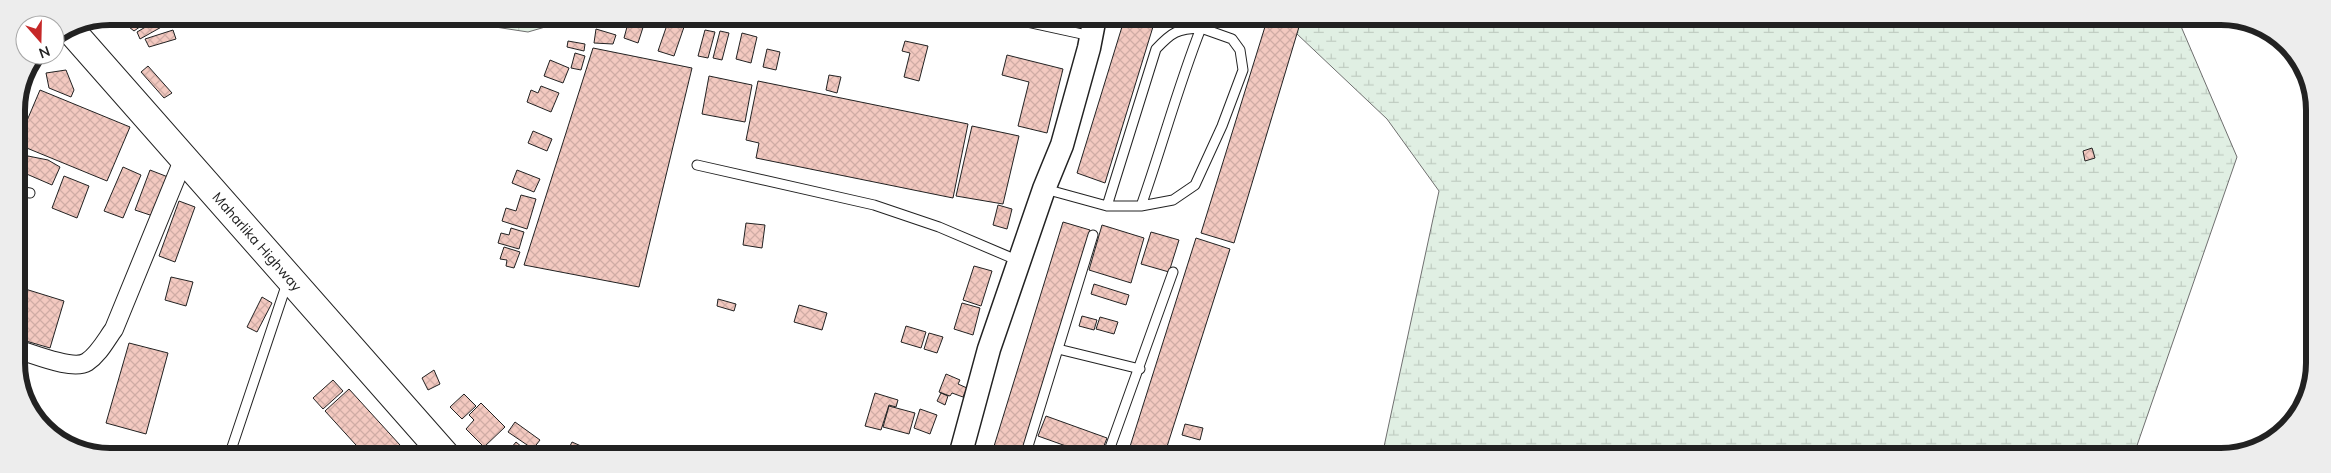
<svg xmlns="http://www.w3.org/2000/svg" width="2331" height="473" viewBox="0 0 2331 473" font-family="Mulish,sans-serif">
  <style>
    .wetland { fill: url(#wetland-marsh); stroke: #6f6f6f }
    .building { fill: url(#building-cross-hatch); stroke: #222 }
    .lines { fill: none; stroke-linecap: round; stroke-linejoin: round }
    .service-casing { stroke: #222; stroke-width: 11 }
    .minor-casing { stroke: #222; stroke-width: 20 }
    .tertiary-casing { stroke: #222; stroke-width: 25 }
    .primary-casing { stroke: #222; stroke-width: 30 }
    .service { stroke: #fff; stroke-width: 9 }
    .minor { stroke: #fff; stroke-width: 18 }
    .tertiary { stroke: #fff; stroke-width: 22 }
    .primary { stroke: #fff; stroke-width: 28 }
    .labels { text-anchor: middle; stroke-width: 4; stroke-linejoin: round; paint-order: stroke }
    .street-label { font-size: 14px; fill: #222; stroke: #fff }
    .rim { fill: none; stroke: #222; stroke-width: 6 }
  </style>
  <defs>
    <pattern id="wetland-marsh" width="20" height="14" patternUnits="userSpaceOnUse" patternTransform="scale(1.25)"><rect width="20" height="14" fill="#e0efe3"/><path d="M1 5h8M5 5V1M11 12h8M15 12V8" fill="none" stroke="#c0cdc2"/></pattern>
    <pattern id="building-cross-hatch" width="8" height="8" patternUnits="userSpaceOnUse" patternTransform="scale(1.25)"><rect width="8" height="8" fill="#f3c9c0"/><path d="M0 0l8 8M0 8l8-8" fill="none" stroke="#d0aca5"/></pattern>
  </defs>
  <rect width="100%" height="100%" fill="#fff"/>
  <path class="wetland" d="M423 16H583L528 32Z
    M1279 17H2177L2237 157 2133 457 1382 456 1439 191 1387 119Z"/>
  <path class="building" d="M142 16H149L151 19 134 31 129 27Z
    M630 16 646 18 638 43 624 38Z
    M1125 17H1156L1105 183 1077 173Z
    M1268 17H1302L1234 243 1201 233Z
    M161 18 165 25 140 39 137 32Z
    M668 22 684 27 674 56 658 51Z
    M596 29 616 35 613 44 594 43Z
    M173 30 176 39 149 47 145 39Z
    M705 30 715 32 708 58 698 56Z
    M720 31 729 33 722 60 713 58Z
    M742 33 757 37 751 63 736 59Z
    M568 41 585 44 584 51 567 47Z
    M905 41 928 46 919 81 904 77 910 53 902 51Z
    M593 48 692 68 639 287 524 265Z
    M767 49 780 52 776 70 763 67Z
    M575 53 585 56 581 70 571 68Z
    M1007 55 1063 69 1047 133 1018 126 1029 82 1002 75Z
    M550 60 569 68 563 83 544 76Z
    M148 66 172 93 164 98 141 72Z
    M66 70 74 90 71 97 49 88 46 73Z
    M829 75 841 77 837 93 826 90Z
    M709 76 752 85 745 122 702 114Z
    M758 81 968 124 953 198 756 158 759 143 746 140Z
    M541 86 559 93 551 112 527 102 531 90 538 93Z
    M40 90 130 127 107 181 17 144Z
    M972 126 1019 136 1003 204 956 196Z
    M533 131 552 139 547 151 528 143Z
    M2092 148 2095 158 2085 161 2083 151Z
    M28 156 48 160 60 167 52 185 22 172Z
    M123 167 141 175 123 218 104 211Z
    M150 170 168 177 153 216 135 210Z
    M517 170 540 179 534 192 512 183Z
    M64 176 89 186 77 218 52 208Z
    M2313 179V194L2311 195 2307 181Z
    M521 195 536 199 527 229 502 221 506 208 516 211Z
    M179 201 195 207 175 262 159 256Z
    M998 205 1012 209 1007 229 993 225Z
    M1063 222 1090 230 1021 456H991Z
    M746 223 765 225 762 248 743 245Z
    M1102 225 1144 238 1131 283 1089 270Z
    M511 228 524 232 519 249 498 243 501 233 509 235Z
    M1151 232 1179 240 1169 272 1141 264Z
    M1196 238 1230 249 1164 456H1127Z
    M504 247 520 252 514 268 506 266 507 260 500 259Z
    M974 266 992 271 981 306 963 300Z
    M171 277 193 282 186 306 165 300Z
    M1094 284 1129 295 1126 305 1091 294Z
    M22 288 64 301 50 348 19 339 18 300Z
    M262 297 272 303 257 332 247 327Z
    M718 299 736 304 734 311 717 306Z
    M962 303 980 308 973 335 954 329Z
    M799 305 827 313 822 330 794 322Z
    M1082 316 1097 320 1094 330 1079 326Z
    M1100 317 1118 322 1114 334 1096 329Z
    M906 326 926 332 921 348 901 342Z
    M929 333 943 337 937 353 924 349Z
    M129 343 168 353 146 434 106 423Z
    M19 361 27 364 20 388 19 387Z
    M434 370 440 384 428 390 422 378Z
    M946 374 960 380 958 384 967 388 963 397 952 393 950 396 939 392Z
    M333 380 343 391 323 409 313 398Z
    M349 389 410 456H366L325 411Z
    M875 393 898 400 896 407 889 405 881 430 865 426Z
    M941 393 948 396 945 405 937 401Z
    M464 394 476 406 462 419 450 407Z
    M481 403 505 427 484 447 466 429 474 420 469 415Z
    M889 406 915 413 909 434 883 427Z
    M920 409 937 415 930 434 914 428Z
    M1046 416 1107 438 1100 456H1094L1038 436Z
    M515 422 540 440 533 449 508 432Z
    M1185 424 1203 428 1200 440 1182 435Z
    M516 442 523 448 516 456H508L506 454Z
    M572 442 581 446 576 456 566 454Z
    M117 448 144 456H115Z"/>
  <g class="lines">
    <g class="service-casing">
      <path id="service" d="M1004 17 1091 36
        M697 165 874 205 939 227 1019 261
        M1045 189 1107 206H1141L1173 200 1195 185 1222 126 1243 70 1240 50 1232 39 1201 28C1178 86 1162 147 1141 206
        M17 191 30 193
        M1107 206 1156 49C1172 32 1177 29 1201 28
        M1058 349 1140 369
        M229 456 287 283
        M1025 456 1093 235
        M1107 456 1173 272"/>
    </g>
    <g class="minor-casing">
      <path id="minor" d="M19 350C34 354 73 371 87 362 99 354 106 340 114 329L184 158"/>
    </g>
    <g class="tertiary-casing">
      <path id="tertiary" d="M960 456 989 349 1044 189 1062 145 1089 48 1095 17"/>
    </g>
    <g class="primary-casing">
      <g id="primary">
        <path id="s1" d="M68 27 446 456"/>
      </g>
    </g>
    <use href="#service" class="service"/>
    <use href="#minor" class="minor"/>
    <use href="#tertiary" class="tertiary"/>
    <use href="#primary" class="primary"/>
  </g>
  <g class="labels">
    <g class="street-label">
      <text dy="5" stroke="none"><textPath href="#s1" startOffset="286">Maharlika Highway</textPath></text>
    </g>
  </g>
  <path d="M0 0H2331V473H0ZM110 25H2221A85 85 0 0 1 2306 110V363A85 85 0 0 1 2221 448H110A85 85 0 0 1 25 363V110A85 85 0 0 1 110 25Z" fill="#ededed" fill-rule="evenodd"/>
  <path class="rim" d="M110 25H2221A85 85 0 0 1 2306 110V363A85 85 0 0 1 2221 448H110A85 85 0 0 1 25 363V110A85 85 0 0 1 110 25Z"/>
  <g transform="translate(40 40) rotate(160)"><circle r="24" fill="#ffffff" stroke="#a7a7a7"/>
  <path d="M0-4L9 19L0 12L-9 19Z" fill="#c62828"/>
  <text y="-8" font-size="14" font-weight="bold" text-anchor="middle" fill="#222222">N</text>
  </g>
</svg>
